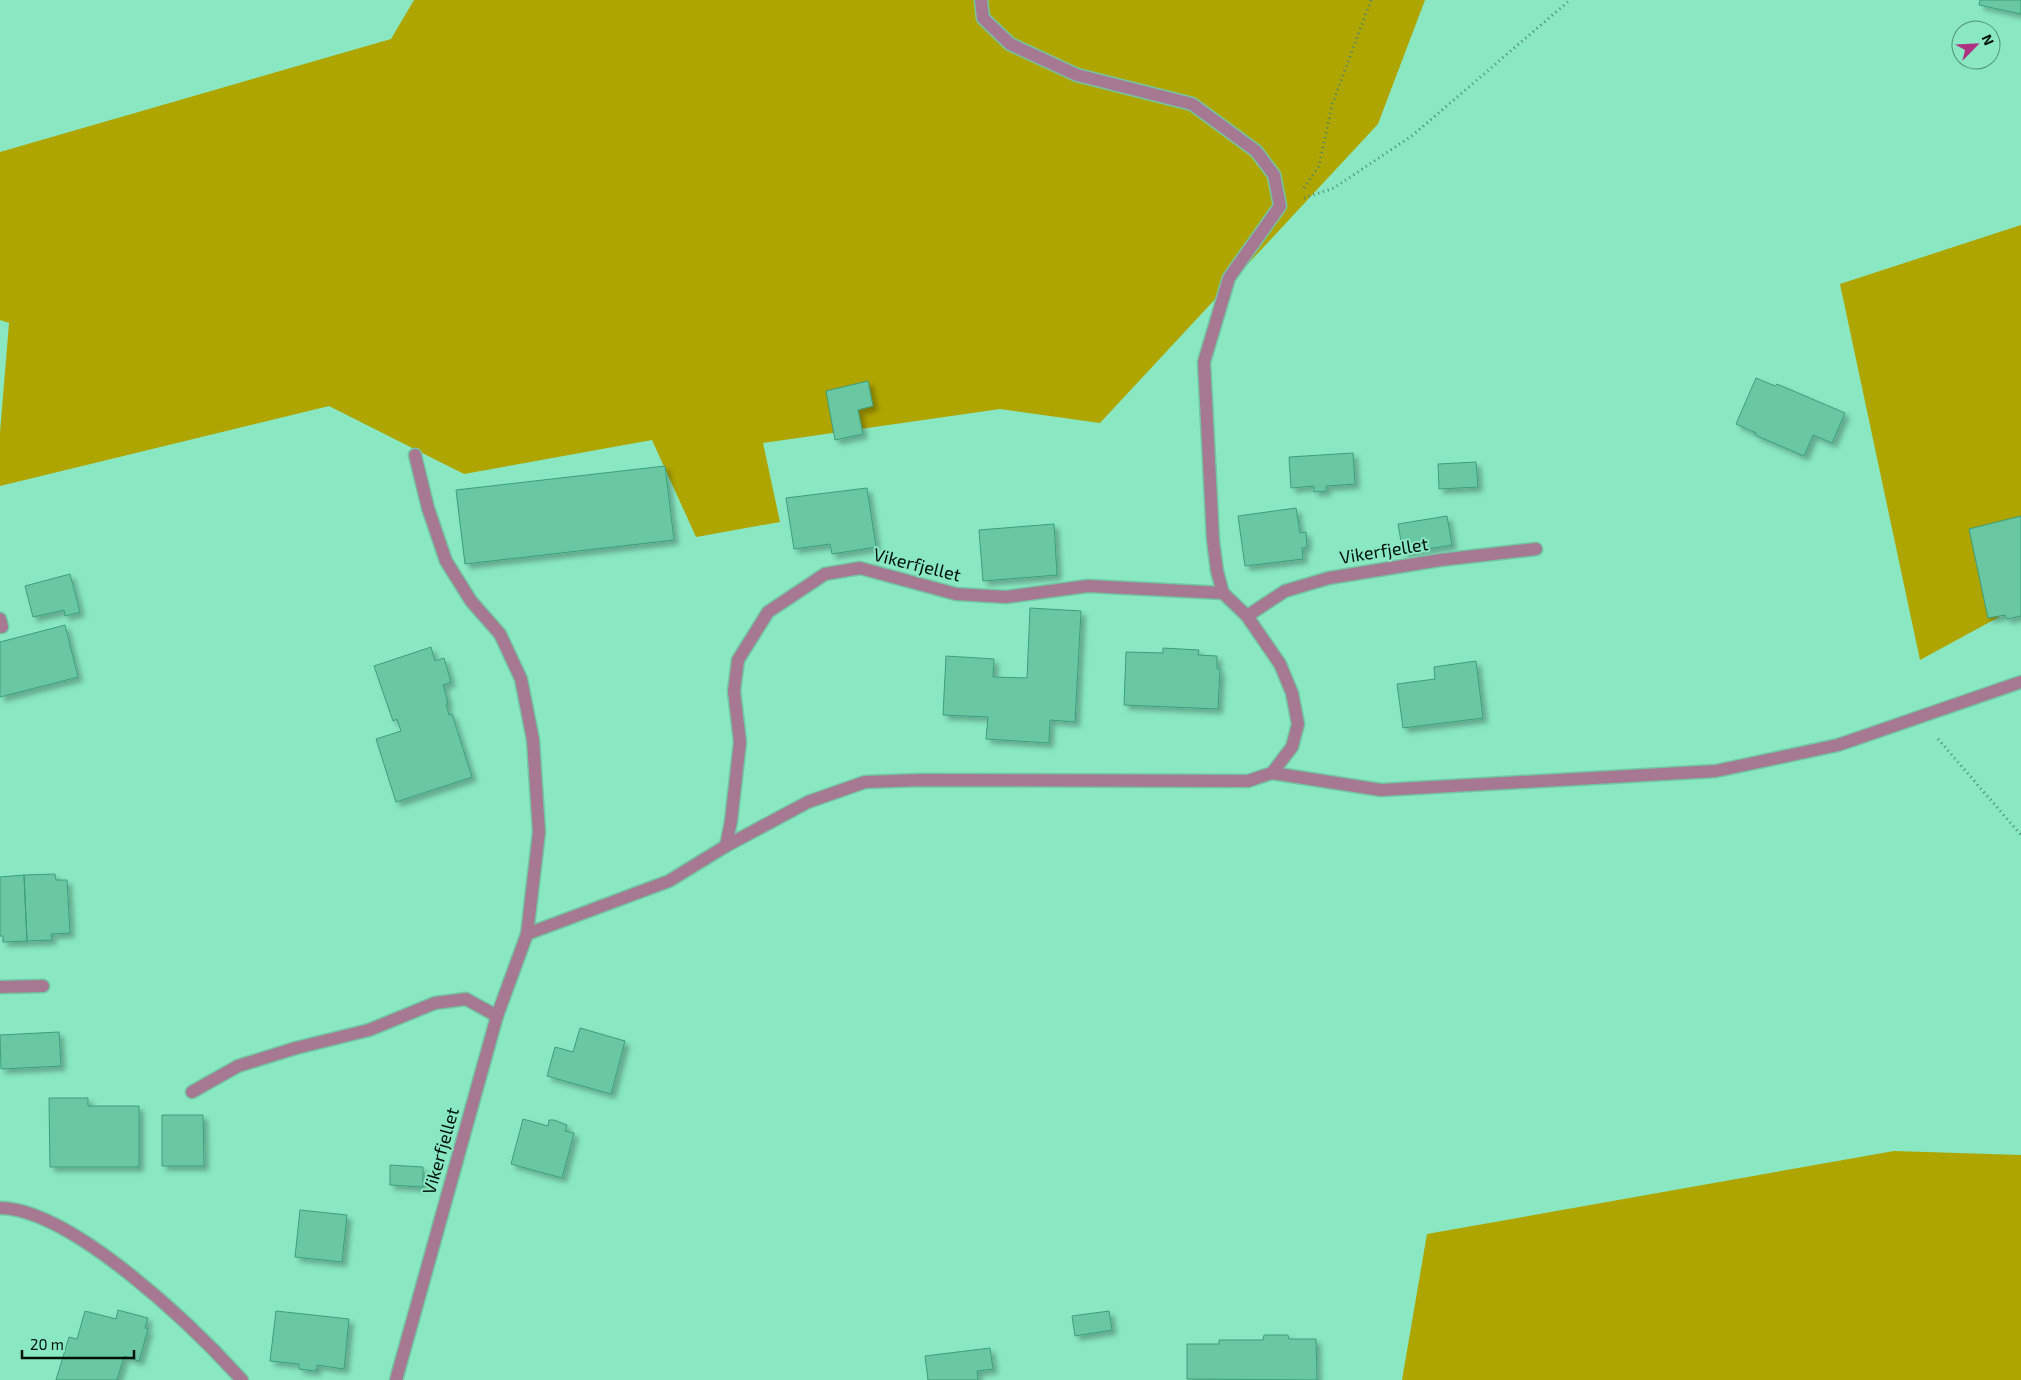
<svg xmlns="http://www.w3.org/2000/svg" width="2021" height="1380" viewBox="0 0 2021 1380" font-family="'Exo 2',sans-serif">
  <style>
    .forest { fill: #aea500 }
    .building { fill: #69c8a2; stroke: #3c9e7b; filter: url(#shadow) }
    .lines { fill: none; stroke-linecap: round; stroke-linejoin: round }
    .service-casing { stroke: #73c6a4; stroke-width: 15 }
    .minor-casing { stroke: #73c6a4; stroke-width: 15 }
    .path { stroke: #4b876e; stroke-width: 3; stroke-dasharray: 1 4; stroke-linecap: butt }
    .service { stroke: #a77891; stroke-width: 12 }
    .minor { stroke: #a77891; stroke-width: 12 }
    .labels { text-anchor: middle; stroke-width: 4; stroke-linejoin: round; paint-order: stroke }
    .street-label { font-size: 18px; fill: #00120a; stroke: #89e8c1 }
  </style>
  <defs>
    <filter id="shadow"><feDropShadow dx="4.5" dy="4.5" stdDeviation="2.5" flood-color="#0004"/></filter>
  </defs>
  <rect width="100%" height="100%" fill="#89e8c1"/>
  <path class="forest" d="M414 0H1425L1378 124 1100 423 1000 409 763 443 780 522 696 537 652 440 464 474 329 406 0 486V433L9 323 0 320V152L391 39Z
    M2021 225V605L1920 660 1840 284Z
    M1894 1151 2021 1155V1380H1402L1427 1234Z"/>
  <path class="building" d="M1980 0H2021V14L1979 5Z
    M1756 378 1775 386 1777 384 1845 413 1832 443 1813 435 1804 456 1755 435 1756 433 1736 424Z
    M868 381 873 406 858 410 863 434 835 440 826 391Z
    M1353 453 1355 484 1326 486V491L1314 492V486L1291 488 1289 457Z
    M1476 462 1478 487 1439 489 1438 464Z
    M665 466 674 540 465 564 456 490Z
    M867 488 876 547 832 554 830 544 794 549 786 498Z
    M1296 508 1300 533 1306 532 1307 547 1302 548 1303 559 1245 566 1238 516Z
    M1447 516 1452 545 1403 553 1398 524Z
    M2021 516V616L2007 619 2005 615 1988 618 1969 529Z
    M1054 524 1057 575 983 581 979 530Z
    M70 574 80 612 65 616 64 610 33 617 25 586Z
    M1030 608 1081 611 1075 722 1050 720 1049 743 986 739 988 717 943 715 946 656 994 659 993 677 1027 678Z
    M65 625 78 677 0 697V642Z
    M431 647 435 661 444 658 451 682 443 685 448 703 446 704 449 715 452 714 472 777 396 802 376 739 401 731 397 719 393 721 374 666Z
    M1163 648 1199 650 1198 655 1217 656V669H1220L1218 709 1124 705 1126 652 1163 653Z
    M1476 661 1483 718 1403 728 1397 684 1435 679 1434 667Z
    M55 874 56 880H67L70 933 51 934 52 940 27 941 24 875Z
    M24 875 27 941 3 942V936H0V877Z
    M580 1028 625 1041 611 1094 547 1076 555 1047 573 1052Z
    M59 1032 61 1066 1 1069 0 1035Z
    M49 1098H88V1106H139V1167H50Z
    M162 1115H203L204 1166H162Z
    M523 1119 548 1126 549 1120H554L567 1125 565 1131 574 1133 562 1178 511 1164Z
    M390 1165 423 1167V1187L390 1185Z
    M300 1210 347 1215 342 1262 295 1257Z
    M118 1310 148 1318 145 1328 148 1329 139 1361 124 1356 117 1380H56L69 1337 77 1339 85 1311 116 1319Z
    M276 1311 349 1319 344 1369 317 1365 316 1371 299 1369V1364L270 1361Z
    M1109 1311 1112 1330 1075 1336 1072 1316Z
    M1264 1335H1288L1289 1339H1316L1317 1380 1187 1379V1344H1219V1340H1263Z
    M990 1348 993 1369 977 1371 978 1380H928L925 1356Z"/>
  <g class="lines">
    <g class="service-casing">
      <path id="service" d="M415 455 428 508 446 561 471 601 500 634 521 679 533 740 539 832 527 934
        M1247 616 1285 591 1329 578 1440 560 1536 549
        M0 619 2 627
        M1272 773 1381 790 1716 771 1838 745 2021 682
        M726 846 731 821 740 742 734 691 738 660 768 612 825 574 860 568 956 594 1006 597 1088 586 1223 593
        M192 1092 238 1066 296 1048 369 1030 435 1003 466 999 497 1016
        M0 1208C72 1209 194 1327 242 1380"/>
    </g>
    <g class="minor-casing">
      <path id="minor" d="M0 987 43 986
        M396 1380 497 1016 527 934 669 881 726 846 808 802 865 782 921 780 1248 781 1272 773 1292 747 1298 724 1292 693 1280 664 1247 616 1223 593 1217 571 1213 540 1204 362 1229 278 1280 206 1274 175 1256 151 1192 104 1077 75 1010 44 983 18 981 0"/>
    </g>
    <path class="path" d="M1304 188 1319 166 1332 105 1371 0
      M1304 198 1334 188 1413 135 1570 0
      M1938 739 2021 835"/>
    <use href="#service" class="service"/>
    <use href="#minor" class="minor"/>
  </g>
  <g class="labels">
    <g class="street-label">
      <text transform="translate(1384 551) rotate(-9)" y="6">Vikerfjellet</text>
      <text transform="translate(917 565) rotate(14)" y="6">Vikerfjellet</text>
      <text transform="translate(441 1151) rotate(-74)" y="6">Vikerfjellet</text>
    </g>
  </g>
  <g transform="translate(1976 45) rotate(66)"><circle r="24" fill="#89e8c1" stroke="#529278"/>
  <path d="M0-4L9 19L0 12L-9 19Z" fill="#ae3181"/>
  <text y="-8" font-size="14" font-weight="bold" text-anchor="middle" fill="#00120a">N</text>
  </g>
  <path d="M22 1350v8h112v-8" fill="none" stroke="#00120a" stroke-width="2.5"/>
  <text x="30" y="1350" font-size="15" fill="#00120a" stroke="#89e8c1" stroke-width="4" paint-order="stroke">20 m</text>
</svg>
